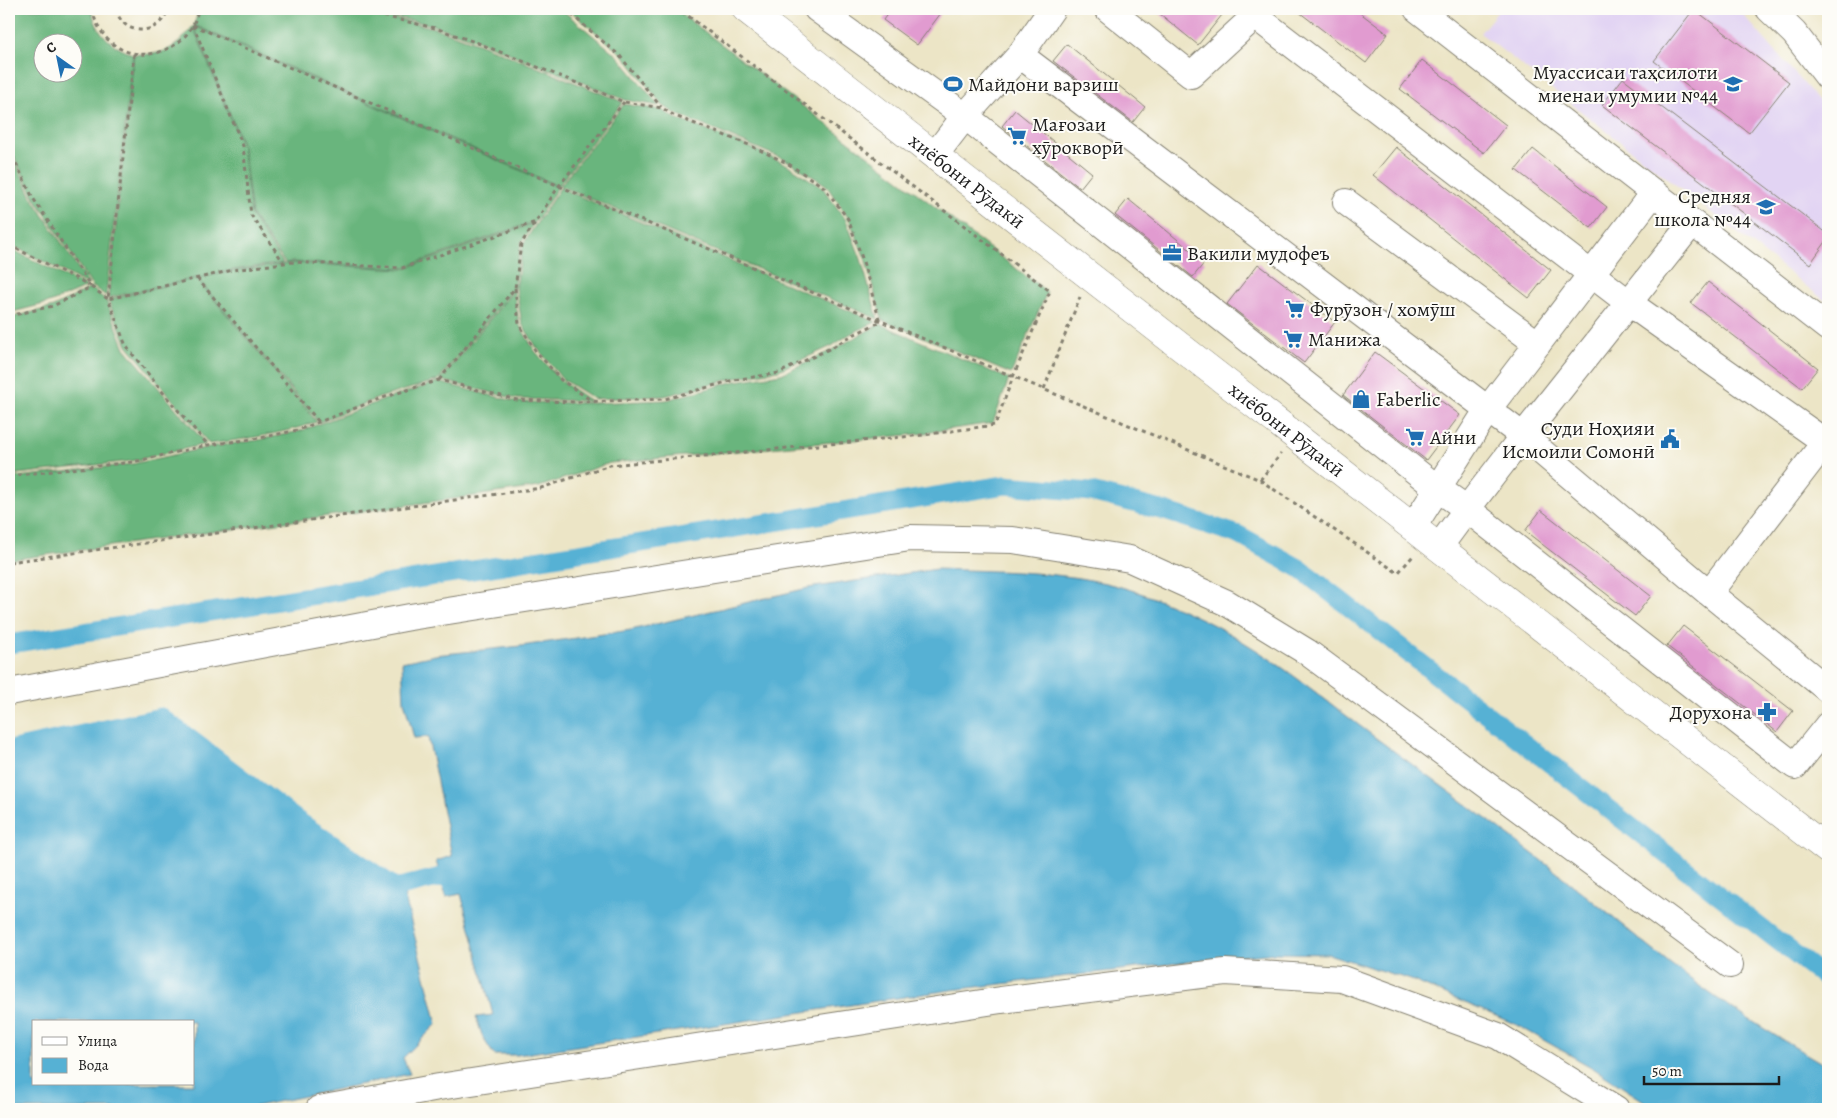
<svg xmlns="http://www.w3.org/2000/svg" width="1837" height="1118" viewBox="0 0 1837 1118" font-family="Alegreya,serif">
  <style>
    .built { fill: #e2d4f3 }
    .forest { fill: #69b57d; stroke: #42684c; fill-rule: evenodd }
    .water { fill: #56b1d4; stroke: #396678; fill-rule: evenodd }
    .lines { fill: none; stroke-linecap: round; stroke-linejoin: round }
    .canal { stroke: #56b1d4; stroke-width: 19 }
    .building { fill: #e19bd0 }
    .minor-casing { stroke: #848071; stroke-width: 28 }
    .highway-casing { stroke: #848071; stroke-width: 29 }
    .path { stroke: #848071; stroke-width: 3; stroke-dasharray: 4 4; stroke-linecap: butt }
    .minor { stroke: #fff; stroke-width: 26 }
    .highway { stroke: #fff; stroke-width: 28 }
    .labels { text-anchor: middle; stroke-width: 4; stroke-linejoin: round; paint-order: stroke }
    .poi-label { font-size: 20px; fill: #1c1c1c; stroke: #fdfcf7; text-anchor: start }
    .street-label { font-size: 20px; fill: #1c1c1c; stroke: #fdfcf7 }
  </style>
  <rect width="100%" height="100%" fill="#fdfcf7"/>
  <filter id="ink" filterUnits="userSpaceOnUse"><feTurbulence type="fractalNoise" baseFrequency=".02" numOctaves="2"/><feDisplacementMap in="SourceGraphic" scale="10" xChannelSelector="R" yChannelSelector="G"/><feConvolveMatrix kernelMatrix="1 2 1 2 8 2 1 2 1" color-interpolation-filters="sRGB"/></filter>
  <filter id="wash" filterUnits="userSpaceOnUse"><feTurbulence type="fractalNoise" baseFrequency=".0096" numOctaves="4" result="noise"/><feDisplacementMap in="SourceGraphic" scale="20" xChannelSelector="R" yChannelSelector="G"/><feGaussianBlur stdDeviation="1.12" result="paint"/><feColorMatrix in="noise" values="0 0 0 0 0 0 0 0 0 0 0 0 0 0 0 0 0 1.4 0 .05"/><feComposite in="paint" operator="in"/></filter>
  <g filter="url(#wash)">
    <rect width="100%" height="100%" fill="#ece5c6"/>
    <path class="built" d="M1500 9H1738L1828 111V303L1480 33Z"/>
    <path class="forest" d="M9 9H92C95 32 112 47 133 54L106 296 92 286 35 198 9 146ZM42 42H72V72H42Z
      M199 9H348L388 17 435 28 478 43 623 102 558 186 194 25Z
      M358 9H561L619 57 659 106 625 100 477 40 432 25Z
      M568 9H675L1047 292 1011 374 882 320 865 258 849 219 826 185 788 161 676 114 662 105 623 55Z
      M193 26 242 146 251 215 283 263 233 270 108 298 134 54C163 56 176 49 193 26Z
      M194 26 558 187 536 221 402 268 292 262 285 263 252 215 243 146Z
      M624 104 662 110 675 118 749 147 788 165 823 188 846 220 861 259 878 319 560 186Z
      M9 149 33 199 89 285 9 244Z
      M560 188 876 322 850 334 832 346 779 370 736 378 665 396 594 399 562 379 537 348 522 324 516 288 523 244Z
      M534 223 521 243 514 288 438 380 379 398 319 422 197 278 234 271 292 263 403 269Z
      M9 248 87 287 52 302 9 313Z
      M196 278 317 422C282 434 246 439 209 444L127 345 108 300Z
      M91 288 106 300 125 348 206 444 132 461 9 475V318L53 307Z
      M514 290 519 324 535 351 561 381 591 401 517 399 440 380Z
      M880 324 1009 379 993 423 918 434 610 463 539 487 9 560V478L132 464 209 447 258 440 300 431 383 400 438 382 518 402 593 403 666 400 736 381 781 374 832 350Z"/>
    <path class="water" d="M937 569C1006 572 1077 570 1143 594 1175 606 1207 620 1237 638 1286 667 1330 704 1376 738 1437 783 1499 827 1559 874 1600 906 1639 940 1681 972 1725 1006 1772 1034 1820 1062L1828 1069V1109H1656L1593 1068 1517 1025 1411 980 1328 954 1276 953 1204 960 951 990 517 1055H494L483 1038 476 1017 493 1015 461 894 446 897 436 861 452 856 428 737 414 738 404 701 402 662 435 655 521 646 631 630 808 588Z
      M161 723 251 791 395 895 404 894 437 1024 403 1058 410 1074 243 1109H9V755ZM34 1022H194V1084H34Z"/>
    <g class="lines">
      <path class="canal" d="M9 644 1005 485 1091 492 1165 511 1239 535 1299 568 1828 980
        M9 750 161 717 297 820 396 888 441 877"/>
    </g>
    <g id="blocks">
      <path class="building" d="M891 9H944L917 45 883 20Z
        M1154 9H1214L1222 15 1198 45Z
        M1295 9H1355L1388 34 1366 63Z
        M1694 9 1789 82 1749 133 1654 61Z
        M1067 44 1145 107 1133 122 1053 61Z
        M1422 60 1506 125 1484 153 1400 89Z
        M1623 78 1828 234V239L1810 264 1602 105Z
        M1015 110 1092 173 1080 188 1002 126Z
        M1396 147 1551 270 1529 298 1373 175Z
        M1533 149 1607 207 1591 228 1516 170Z
        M1128 199 1205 262 1193 277 1115 215Z
        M1258 264 1335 322 1304 363 1227 304Z
        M1708 282 1818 368 1802 388 1691 303Z
        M1375 352 1460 415 1426 460 1343 395Z
        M1541 510 1651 596 1635 616 1525 531Z
        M1683 626 1793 711 1777 732 1667 646Z"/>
    </g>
  </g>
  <g filter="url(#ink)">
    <use href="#blocks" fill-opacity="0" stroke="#848071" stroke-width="1"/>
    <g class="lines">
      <g class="minor-casing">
        <path id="minor" d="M817 9 965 116 1437 488 1467 509 1439 547
          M1108 9 1191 75 1255 16 1629 303 1828 444
          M1417 9 1828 328
          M1769 9 1794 33 1828 77
          M1020 55 1523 436 1692 223
          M935 155 965 116 1020 55 1052 9
          M1346 202 1538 344
          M1825 442 1709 593 1523 436 1467 509 1795 766 1828 725
          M1413 527 1488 409 1654 192
          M1709 593 1828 690
          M9 692 410 617 910 538 1013 540 1130 559 1227 603 1307 652 1730 965
          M319 1109 439 1087 1001 1000 1225 972 1342 979 1498 1036 1616 1109"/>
      </g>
      <g class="highway-casing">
        <g id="highway">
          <path id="s1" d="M746 9 1828 850"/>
        </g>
      </g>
      <path class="path" d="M93 9C93 18 98 26 103 34 131 71 191 54 198 9
        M116 9C123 38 160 36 168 9
        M565 9 620 56 661 107
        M193 25 559 186 1260 480 1398 573 1413 556
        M193 25 243 146 251 215 284 263
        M134 54 108 299 233 270 291 262 402 268 536 222
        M9 149 33 198 91 287
        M9 245 91 286
        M197 278 319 422
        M515 288 519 324 535 350 561 380 592 401
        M9 316 53 306 91 287 108 299 126 346 165 395 208 445
        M439 380 515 288 521 244 559 186 624 102
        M1044 389 1080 297
        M9 476 133 462 208 445 260 438 298 430 379 399 439 380 517 400 576 402 665 399 734 380 779 373 833 347 851 336 880 322 862 258 848 219 824 187 787 163 749 145 675 116 662 108 624 102 478 43 435 28 351 9
        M1260 480 1281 454
        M9 562 541 488 610 465 923 435 995 425 1013 377 1050 291 679 9"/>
      <use href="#minor" class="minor"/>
      <use href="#highway" class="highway"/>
    </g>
  </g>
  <defs>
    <g id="stadium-bare" transform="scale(1.5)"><path d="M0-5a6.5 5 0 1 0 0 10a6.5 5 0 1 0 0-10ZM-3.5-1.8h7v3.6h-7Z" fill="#1f6fb2" stroke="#fdfcf7" stroke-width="2.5" paint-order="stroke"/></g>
    <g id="school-bare" transform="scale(1.5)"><path d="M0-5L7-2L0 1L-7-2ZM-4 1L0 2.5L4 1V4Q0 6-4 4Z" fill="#1f6fb2" stroke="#fdfcf7" stroke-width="2.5" paint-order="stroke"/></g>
    <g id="supermarket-bare" transform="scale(1.5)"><path d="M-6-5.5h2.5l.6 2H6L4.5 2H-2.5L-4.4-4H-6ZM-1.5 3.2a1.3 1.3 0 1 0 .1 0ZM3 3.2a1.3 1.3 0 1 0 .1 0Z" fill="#1f6fb2" stroke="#fdfcf7" stroke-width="2.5" paint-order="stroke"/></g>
    <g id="office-bare" transform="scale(1.5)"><path d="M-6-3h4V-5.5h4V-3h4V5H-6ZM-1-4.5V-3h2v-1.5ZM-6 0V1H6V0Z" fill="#1f6fb2" stroke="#fdfcf7" stroke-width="2.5" paint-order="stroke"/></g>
    <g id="shop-bare" transform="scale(1.5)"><path d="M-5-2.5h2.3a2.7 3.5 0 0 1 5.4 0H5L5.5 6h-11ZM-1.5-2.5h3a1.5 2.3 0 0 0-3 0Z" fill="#1f6fb2" stroke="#fdfcf7" stroke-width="2.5" paint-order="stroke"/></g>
    <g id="civic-bare" transform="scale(1.5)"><path d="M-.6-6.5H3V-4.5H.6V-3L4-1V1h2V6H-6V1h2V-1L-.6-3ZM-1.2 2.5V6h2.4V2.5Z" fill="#1f6fb2" stroke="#fdfcf7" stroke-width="2.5" paint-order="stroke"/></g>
    <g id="pharmacy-bare" transform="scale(1.5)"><path d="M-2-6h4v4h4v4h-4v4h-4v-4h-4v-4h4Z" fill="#1f6fb2" stroke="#fdfcf7" stroke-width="2.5" paint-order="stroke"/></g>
  </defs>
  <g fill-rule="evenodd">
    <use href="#stadium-bare" x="953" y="84"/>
    <use href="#school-bare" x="1733" y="84"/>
    <use href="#supermarket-bare" x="1017" y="136"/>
    <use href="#school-bare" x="1766" y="207"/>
    <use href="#office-bare" x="1172" y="253"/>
    <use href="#supermarket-bare" x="1295" y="309"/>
    <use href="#supermarket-bare" x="1293" y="339"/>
    <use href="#shop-bare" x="1361" y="399"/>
    <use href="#supermarket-bare" x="1415" y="437"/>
    <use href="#civic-bare" x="1670" y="439"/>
    <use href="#pharmacy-bare" x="1767" y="712"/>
  </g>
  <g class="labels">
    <g class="poi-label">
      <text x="1718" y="79" text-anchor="end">Муассисаи таҳсилоти<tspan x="1718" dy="23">миенаи умумии №44</tspan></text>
      <text x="968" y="91">Майдони варзиш</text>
      <text x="1032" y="131">Мағозаи<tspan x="1032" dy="23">хӯрокворӣ</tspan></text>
      <text x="1751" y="203" text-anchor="end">Средняя<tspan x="1751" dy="23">школа №44</tspan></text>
      <text x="1187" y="260">Вакили мудофеъ</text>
      <text x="1310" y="316">Фурӯзон / хомӯш</text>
      <text x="1308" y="346">Манижа</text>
      <text x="1376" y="406">Faberlic</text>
      <text x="1655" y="435" text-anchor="end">Суди Ноҳияи<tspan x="1655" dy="23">Исмоили Сомонӣ</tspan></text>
      <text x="1430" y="444">Айни</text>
      <text x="1752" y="719" text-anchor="end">Дорухона</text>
    </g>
    <g class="street-label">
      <text dy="7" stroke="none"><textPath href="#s1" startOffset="280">хиёбони Рӯдакӣ</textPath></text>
      <text dy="7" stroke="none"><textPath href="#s1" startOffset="685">хиёбони Рӯдакӣ</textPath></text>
    </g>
  </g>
  <rect width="1837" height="1118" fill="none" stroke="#fdfcf7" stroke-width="30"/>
  <rect x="32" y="1020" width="162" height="65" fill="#fdfcf7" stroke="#a3a29f"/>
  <rect x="42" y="1037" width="25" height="8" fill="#ffffff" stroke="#a3a29f"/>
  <text x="78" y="1046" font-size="15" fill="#1c1c1c">Улица</text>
  <rect x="42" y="1058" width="25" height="15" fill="#56b1d4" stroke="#a3a29f"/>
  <text x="78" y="1070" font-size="15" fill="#1c1c1c">Вода</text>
  <g transform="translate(58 58) rotate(327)"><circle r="24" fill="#fdfcf7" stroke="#a3a29f"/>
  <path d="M0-4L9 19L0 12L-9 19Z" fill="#1f6fb2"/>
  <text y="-8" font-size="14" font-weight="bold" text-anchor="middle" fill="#1c1c1c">С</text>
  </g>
  <path d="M1644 1076v8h135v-8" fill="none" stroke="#1c1c1c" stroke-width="2.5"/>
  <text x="1652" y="1076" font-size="15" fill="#1c1c1c" stroke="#fdfcf7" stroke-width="4" paint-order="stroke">50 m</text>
</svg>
